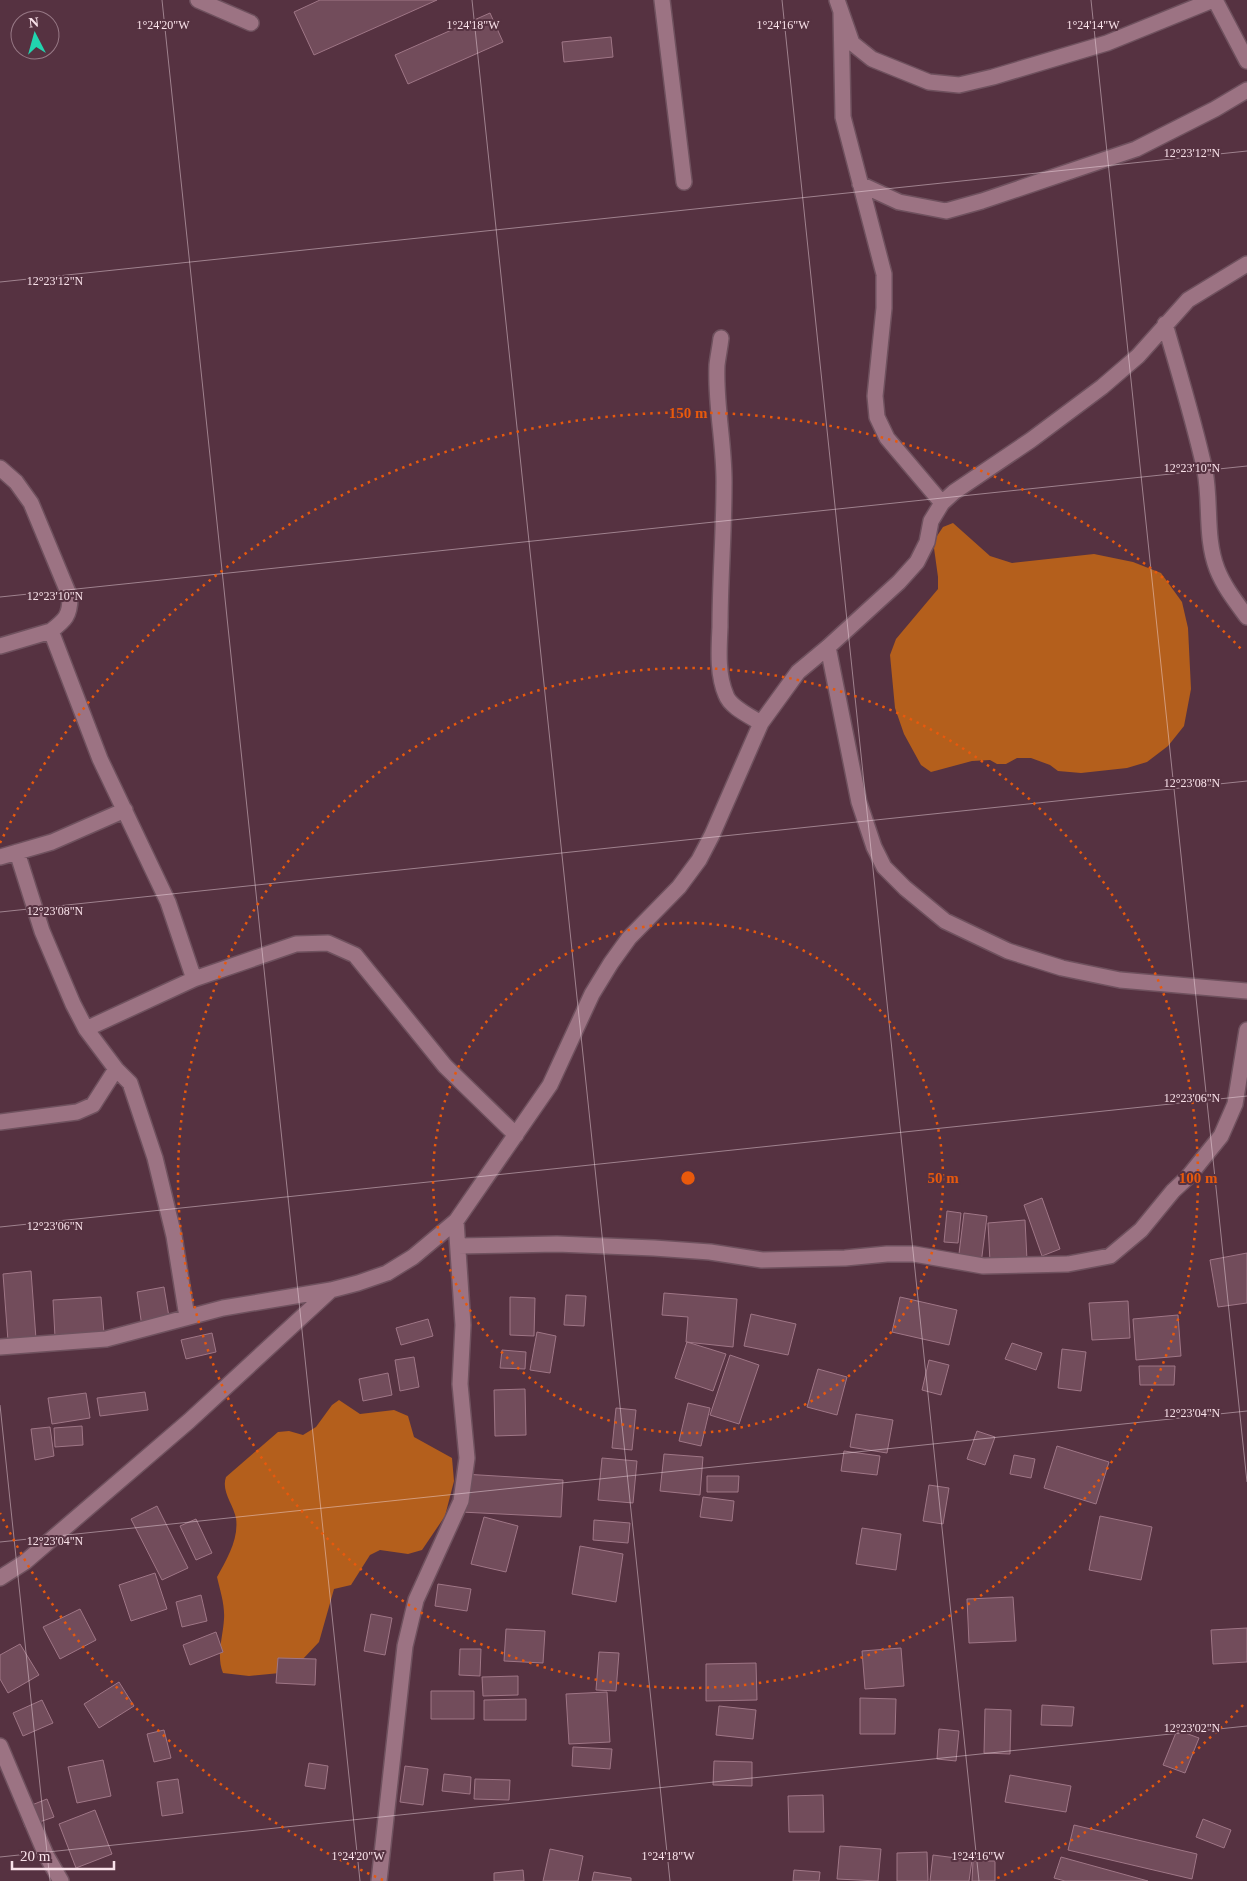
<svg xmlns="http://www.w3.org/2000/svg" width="1247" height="1881" viewBox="0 0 1247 1881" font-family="'Times New Roman',serif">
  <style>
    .forest { fill: #b45f1c }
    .building { fill: #724c5b; stroke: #9f7686 }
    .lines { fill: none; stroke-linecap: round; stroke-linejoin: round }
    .lane-casing { stroke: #6f515e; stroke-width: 18 }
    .street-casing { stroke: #6f515e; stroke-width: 18 }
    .lane { stroke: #9c7383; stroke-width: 15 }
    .street { stroke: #9c7383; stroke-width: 15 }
    .ticks { fill: none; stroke: #f9e2ea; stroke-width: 1; stroke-opacity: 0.45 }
    .ring { fill: none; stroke: #e8590c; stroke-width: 2.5; stroke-dasharray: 2.5 5 }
    .ticks-label { font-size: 12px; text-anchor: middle; fill: #f9e2ea; stroke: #563241; stroke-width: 4; stroke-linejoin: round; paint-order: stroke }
    .centre { fill: #e8590c; stroke: #563241; stroke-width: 2.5 }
    .ring-label { font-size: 15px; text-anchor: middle; font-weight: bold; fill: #e8590c; stroke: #563241; stroke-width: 4; stroke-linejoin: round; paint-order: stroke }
  </style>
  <rect width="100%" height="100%" fill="#563241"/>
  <path class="forest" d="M953 523 990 556 1012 563 1094 554 1133 562 1161 573 1182 602 1188 628 1191 689 1184 726 1168 746 1147 762 1127 768 1081 773 1058 771 1050 765 1031 758H1017L1006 764H997L990 760 972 761 931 772 921 765 904 734 895 708 890 655 896 639 938 589V577L934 548 937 536 943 527Z
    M339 1400 360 1414 394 1410 408 1416 414 1437 452 1458 454 1481 445 1516 422 1550 408 1554 380 1550 370 1555 351 1585 334 1589 319 1642 302 1660 280 1673 249 1676 223 1673C216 1656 223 1637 224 1619 225 1605 220 1590 217 1577 227 1559 239 1539 236 1518 233 1504 221 1491 226 1477L278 1432 289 1431 303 1435 316 1427 332 1405Z"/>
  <path class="building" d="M320 0H437L314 55 294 12Z
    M490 13 503 42 408 84 395 55Z
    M611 37 613 57 564 62 562 42Z
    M1042 1198 1060 1249 1042 1256 1024 1205Z
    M947 1211 961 1213 958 1243 944 1242Z
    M964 1213 987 1216 981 1264 958 1262Z
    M1025 1220 1027 1260 990 1262 988 1223Z
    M1247 1253V1303L1218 1307 1210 1260Z
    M31 1271 36 1339 8 1341 3 1274Z
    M164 1287 170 1323 142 1327 137 1292Z
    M664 1293 737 1299 733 1347 686 1342 688 1317 662 1315Z
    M566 1295 586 1296 584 1326 564 1325Z
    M101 1297 104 1333 55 1337 53 1300Z
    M510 1297 535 1298 534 1336 510 1335Z
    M900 1297 957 1310 949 1345 892 1332Z
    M1128 1301 1130 1338 1092 1340 1089 1303Z
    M751 1314 796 1324 788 1355 744 1346Z
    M1178 1315 1181 1356 1136 1360 1133 1319Z
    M428 1319 433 1336 401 1345 396 1328Z
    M537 1332 556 1336 550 1373 530 1370Z
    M212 1333 216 1352 186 1359 181 1340Z
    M687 1342 726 1354 713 1391 675 1378Z
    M1012 1343 1042 1353 1036 1370 1005 1359Z
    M1062 1349 1086 1352 1081 1391 1058 1388Z
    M502 1350 526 1352 525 1369 500 1368Z
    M730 1355 759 1365 739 1424 710 1415Z
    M414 1357 419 1387 400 1391 395 1360Z
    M929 1360 949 1365 941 1395 922 1390Z
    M1139 1366H1175L1174 1385H1140Z
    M818 1369 847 1377 837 1415 807 1407Z
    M388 1373 392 1395 363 1401 359 1379Z
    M525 1389 526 1435 495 1436 494 1390Z
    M145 1392 148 1410 100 1416 97 1398Z
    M86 1393 90 1418 52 1424 48 1398Z
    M688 1403 710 1408 701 1446 679 1441Z
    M616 1408 636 1410 632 1450 612 1448Z
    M856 1414 893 1420 887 1453 850 1447Z
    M82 1426 83 1445 55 1447 54 1428Z
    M50 1427 54 1456 35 1460 31 1429Z
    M977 1431 995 1437 985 1465 967 1459Z
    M1057 1446 1109 1462 1096 1504 1044 1488Z
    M844 1451 880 1456 877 1475 841 1471Z
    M664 1454 703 1457 700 1495 660 1491Z
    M1014 1455 1035 1459 1031 1478 1010 1474Z
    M602 1458 637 1461 633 1503 598 1500Z
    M463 1474 563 1480 561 1517 461 1512Z
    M707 1476H739L738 1492H707Z
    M929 1485 949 1488 943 1524 923 1521Z
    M703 1497 734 1501 732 1521 700 1517Z
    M157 1506 188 1568 162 1580 131 1519Z
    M1100 1516 1152 1527 1141 1580 1089 1570Z
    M484 1517 518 1526 506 1572 471 1564Z
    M196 1519 212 1553 196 1560 180 1526Z
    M594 1520 630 1523 628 1543 593 1540Z
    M862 1528 901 1534 896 1570 856 1564Z
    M580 1546 623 1554 616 1602 572 1594Z
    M155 1573 167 1609 131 1621 119 1585Z
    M438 1584 471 1589 467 1611 435 1606Z
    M201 1595 207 1621 182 1627 176 1602Z
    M1013 1597 1016 1641 969 1643 967 1599Z
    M80 1609 96 1640 60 1659 43 1627Z
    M371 1614 392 1618 385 1655 364 1651Z
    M1247 1628V1662L1213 1664 1211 1630Z
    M506 1629 545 1631 543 1663 504 1661Z
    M216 1632 223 1652 190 1665 183 1645Z
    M20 1644 39 1675 8 1693 0 1679V1655Z
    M901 1648 904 1686 865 1689 862 1651Z
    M460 1649H481L480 1676 459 1675Z
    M599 1652 619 1653 616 1691 596 1690Z
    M278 1658 316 1659 315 1685 276 1683Z
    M756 1663 757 1700 706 1701V1664Z
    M518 1676V1695L483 1696 482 1677Z
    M119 1682 134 1706 99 1728 84 1704Z
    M431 1691H474V1719H431Z
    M607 1692 610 1742 569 1744 566 1694Z
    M860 1698 896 1699 895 1734H860Z
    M526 1699V1720H484V1700Z
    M42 1700 53 1723 23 1736 13 1713Z
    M1042 1705 1074 1707 1072 1726 1041 1725Z
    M719 1706 756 1710 753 1739 716 1735Z
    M985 1709 1011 1710 1010 1754 984 1753Z
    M939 1729 959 1731 956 1761 937 1759Z
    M164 1730 171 1758 154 1762 147 1734Z
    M1177 1730 1199 1738 1185 1773 1163 1765Z
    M573 1747 612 1749 610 1769 572 1766Z
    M103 1760 111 1796 77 1803 68 1767Z
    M714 1761 752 1762V1786L713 1785Z
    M309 1763 328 1766 325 1789 305 1786Z
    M405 1766 428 1769 423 1805 400 1802Z
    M444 1774 471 1777 470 1794 442 1791Z
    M1010 1775 1071 1786 1066 1812 1005 1802Z
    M178 1779 183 1813 162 1816 157 1782Z
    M475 1779 510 1780 509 1800 474 1799Z
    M823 1795 824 1832H789L788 1796Z
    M47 1799 54 1817 25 1827 19 1810Z
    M95 1810 112 1854 76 1868 59 1824Z
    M1203 1819 1231 1830 1224 1848 1196 1837Z
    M1074 1825 1197 1854 1192 1879 1068 1850Z
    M840 1846 881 1849 878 1881 837 1879Z
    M550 1849 583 1856 578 1881H543Z
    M927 1852 928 1881H897V1853Z
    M933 1855 972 1860 969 1881H930Z
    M1061 1857 1148 1881H1065L1054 1878Z
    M973 1861H995V1881H972Z
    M523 1870 524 1881H494V1873Z
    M794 1870 820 1872 819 1881H793Z
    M594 1872 631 1878V1881H592Z"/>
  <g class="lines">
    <g class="lane-casing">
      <path id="lane" d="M198 0 251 23"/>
    </g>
    <g class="street-casing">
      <path id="street" d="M662 0 684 182
        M837 0 852 43 872 59 929 82 959 85 993 77 1107 43 1213 0
        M1215 0 1247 61
        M841 13 843 117 884 274V308L875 396 877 417 887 438 942 503
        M860 184 899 202 946 211 982 201 1136 149 1215 109 1247 90
        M1165 324C1179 373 1194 421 1205 471 1211 503 1205 538 1217 569 1224 587 1236 602 1247 617
        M721 338C720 347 718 356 717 365 715 405 725 446 724 486 724 533 720 580 720 627 719 649 717 674 726 695 730 707 750 716 761 723
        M0 468 16 482 31 503 70 597C70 616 65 620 51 631L100 759 168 902 194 979 296 944 328 943 355 955 445 1066 516 1135
        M0 646 51 631
        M828 647 859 802 874 847 884 867 905 888 945 921 1008 951 1062 968 1120 980 1247 991
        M17 852 42 931 73 1004 86 1029 116 1069 130 1083 155 1158 174 1236 187 1317
        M0 857 52 842 125 810
        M86 1029 194 979
        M0 1122 77 1112 93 1105 116 1069
        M458 1246 557 1244 654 1248 710 1252 762 1260 845 1258 887 1254H914L983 1266 1068 1264 1110 1256 1141 1230 1173 1191 1188 1177 1221 1136 1235 1104 1247 1030
        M0 1347 106 1339 223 1308 331 1290 358 1283 387 1273 413 1257 456 1221 550 1085 592 994 611 963 629 938 679 887 699 860 712 835 761 723 798 672 828 647 899 582 917 562 927 542 931 521 942 503 954 492 1031 440 1102 387 1138 356 1188 300 1247 264
        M0 1578 25 1562 189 1421 331 1290
        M0 1746 46 1855 61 1881
        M379 1881 405 1646 416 1600 461 1501 467 1458 460 1384 463 1325 456 1221"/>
    </g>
    <use href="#lane" class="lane"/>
    <use href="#street" class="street"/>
  </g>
  <path class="ticks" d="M162 0 360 1881M472 0 670 1881M782 0 979 1881M1091 0 1247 1482M0 282 1247 151M0 597 1247 466M0 912 1247 781M0 1227 1247 1096M0 1405 50 1881M0 1542 1247 1411M0 1857 1247 1726"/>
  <g class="ring">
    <circle cx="688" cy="1178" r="255"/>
    <circle cx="688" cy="1178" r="510"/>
    <path d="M1243 1705A765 765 0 0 1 993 1880M383 1880A765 765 0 0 1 0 1513M0 843A765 765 0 0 1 1243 651"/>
  </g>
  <g class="ticks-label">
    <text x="163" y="29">1°24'20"W</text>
    <text x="473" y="29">1°24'18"W</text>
    <text x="783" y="29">1°24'16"W</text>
    <text x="1093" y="29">1°24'14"W</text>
    <text x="1192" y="157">12°23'12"N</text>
    <text x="55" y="285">12°23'12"N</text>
    <text x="1192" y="472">12°23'10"N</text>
    <text x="55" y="600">12°23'10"N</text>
    <text x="1192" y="787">12°23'08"N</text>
    <text x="55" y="915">12°23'08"N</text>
    <text x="1192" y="1102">12°23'06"N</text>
    <text x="55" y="1230">12°23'06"N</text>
    <text x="1192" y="1417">12°23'04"N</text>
    <text x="55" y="1545">12°23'04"N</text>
    <text x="1192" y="1732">12°23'02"N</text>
    <text x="358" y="1860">1°24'20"W</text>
    <text x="668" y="1860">1°24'18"W</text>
    <text x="978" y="1860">1°24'16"W</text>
  </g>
  <circle cx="688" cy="1178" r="8" class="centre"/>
  <g class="ring-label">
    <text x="688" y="418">150 m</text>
    <text x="943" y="1183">50 m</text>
    <text x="1198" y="1183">100 m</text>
  </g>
  <g transform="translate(35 35) rotate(354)"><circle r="24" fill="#563241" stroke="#977885"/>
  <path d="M0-4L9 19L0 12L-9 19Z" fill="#22d5af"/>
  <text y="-8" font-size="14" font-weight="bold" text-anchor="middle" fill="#f9e2ea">N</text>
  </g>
  <path d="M12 1861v8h102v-8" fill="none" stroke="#f9e2ea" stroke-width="2.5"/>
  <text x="20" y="1861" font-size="15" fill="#f9e2ea" stroke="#563241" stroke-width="4" paint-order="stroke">20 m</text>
</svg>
